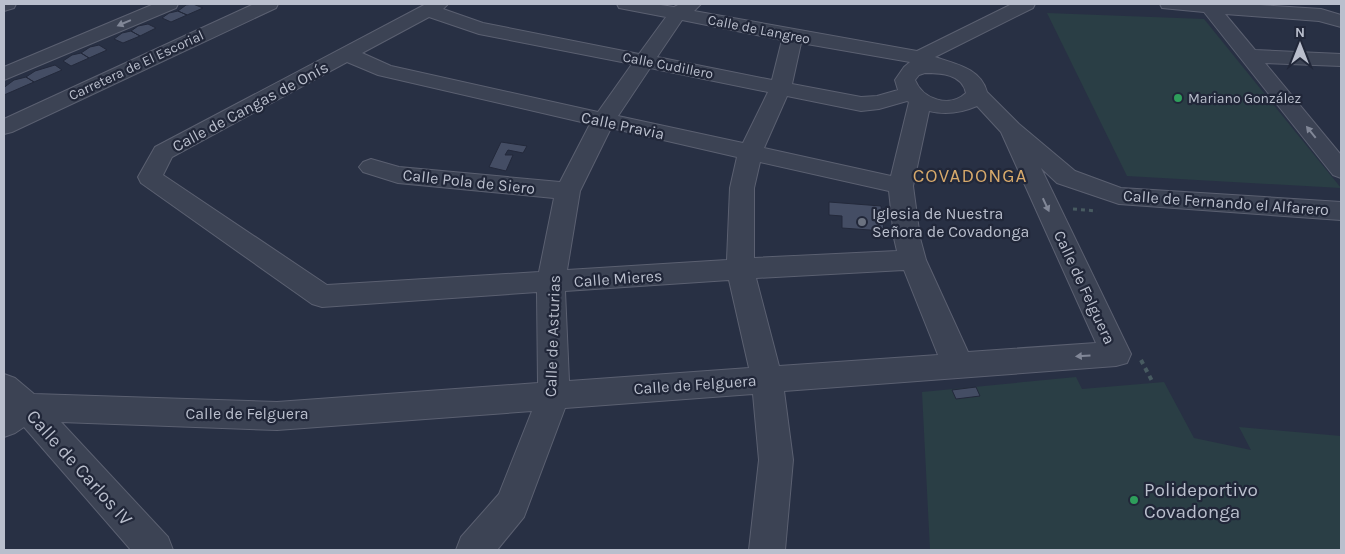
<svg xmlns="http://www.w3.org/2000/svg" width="1345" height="554" viewBox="0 0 1345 554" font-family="Karla,sans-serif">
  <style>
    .green { fill: #2a3e45 }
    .building { fill: #444d64; stroke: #23293b }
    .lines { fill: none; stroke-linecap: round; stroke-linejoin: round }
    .minor-casing { stroke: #5b6071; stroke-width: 2 }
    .path-far1 { stroke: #485b61; stroke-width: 3; stroke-dasharray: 4 4; stroke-linecap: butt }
    .path { stroke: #485b61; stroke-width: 4; stroke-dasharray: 4.5 4.5; stroke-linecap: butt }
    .minor { fill: #3c4354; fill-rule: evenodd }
    .oneway { fill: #818797 }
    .leisure-dot { fill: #2e9e5b; stroke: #212739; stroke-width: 2 }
    .worship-dot { fill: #6b7280; stroke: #212739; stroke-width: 2 }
    .labels { text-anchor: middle; stroke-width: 4.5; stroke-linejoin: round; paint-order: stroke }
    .far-street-label { font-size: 14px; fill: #babfcd; stroke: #212739 }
    .far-poi-label { font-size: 14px; fill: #babfcd; stroke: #212739; text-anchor: start }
    .street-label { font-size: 16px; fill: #babfcd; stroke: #212739 }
    .poi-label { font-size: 16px; fill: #babfcd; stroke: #212739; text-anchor: start }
    .quarter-label { font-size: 19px; letter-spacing: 1px; fill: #d7a96b; stroke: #212739 }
    .near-street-label { font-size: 19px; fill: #babfcd; stroke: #212739 }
    .near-poi-label { font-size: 19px; fill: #babfcd; stroke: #212739; text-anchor: start }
  </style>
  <rect width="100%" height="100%" fill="#283044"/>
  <path class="green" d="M1047 13 1204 19 1341 188 1127 176Z
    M1076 377 1082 389 1164 382 1194 438 1251 450 1239 427 1341 436V550H930L922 392Z"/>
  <path class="building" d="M193 4 203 8 187 15 178 11 186 5Z
    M178 11 187 15 171 22 162 18 169 13Z
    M148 24 156 28 140 36 131 31 138 26Z
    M131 31 140 36 123 43 114 39 122 33Z
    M99 45 107 50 89 58 81 53 90 47Z
    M81 53 89 58 71 66 63 61 72 55Z
    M55 65 62 70 34 82 26 77 35 71Z
    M26 77 34 82 4 95V88L6 86 14 80Z
    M501 142 527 146 523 153 508 150 505 155H513L506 171 489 167Z
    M829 202 881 206 884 231 842 228V216L829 215Z
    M976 387 980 396 956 399 952 390Z"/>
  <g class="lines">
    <g class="minor-casing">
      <path id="minor" d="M4 4H16L14 8 4 11Z
        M154 4H178L176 8 4 80V67Z
        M254 4H278L276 8 12 132 4 134V119Z
        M426 4H448L443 9 483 23 639 54 666 17 619 8 617 4H654L674 7 680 4H701L694 11 917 51 1012 4H1035L1033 8 935 57C955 64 981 68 987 92L1019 124 1075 171 1121 188 1341 202V220L1119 204 1057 183 1041 168 1131 354 1127 363 1116 366 784 391 793 460 785 550H749L759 460 753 394 565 408 524 517 497 550H456L461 537 499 494 532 411 277 430 61 422 168 537 173 550H131L24 427 15 433 4 437V374L15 378 34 394 277 402 538 383 537 292 322 307 312 304 141 183 138 177 155 147ZM429 17 479 34 632 64 598 112 391 66 362 53ZM682 20 782 40 772 80 657 57ZM801 43 910 62 904 67 895 80 898 90 877 96 861 97 792 84ZM347 62 378 75 590 124 560 182 399 167 371 159 363 162 359 167 363 172 398 183 554 198 539 272 327 285 163 175 172 157ZM650 68 768 92 743 143 618 116ZM925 73C941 73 962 74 966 93 950 108 923 100 915 80L919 75ZM787 96 861 111 879 109 907 101 909 102 891 176 764 148ZM977 106 1001 132 1096 343 968 352 926 260 920 238 913 186 929 111C946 115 961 113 977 106ZM611 128 737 157 730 188 727 260 567 270 580 191ZM760 162 889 191 894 238 897 251 754 258V188ZM904 270 938 355 779 366 756 278ZM729 280 749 368 569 381 565 291Z
        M1160 4H1243L1321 9 1341 15V27L1319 21 1225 14 1255 50 1341 54V66L1265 63 1341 155V178L1333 175 1204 12 1162 8Z"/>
    </g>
    <path class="path-far1" d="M1073 209 1097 211"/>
    <path class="path" d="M1141 360 1152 381"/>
    <use href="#minor" class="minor"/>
  </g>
  <defs><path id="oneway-solid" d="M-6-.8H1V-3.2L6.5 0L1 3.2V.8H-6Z" transform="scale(1.25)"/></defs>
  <g class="oneway">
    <use href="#oneway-solid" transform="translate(124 23) rotate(157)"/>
    <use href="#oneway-solid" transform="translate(1311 132) rotate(-129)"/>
    <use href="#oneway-solid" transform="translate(1046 205) rotate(65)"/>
    <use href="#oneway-solid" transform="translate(1083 356) rotate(176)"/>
  </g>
  <g class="leisure-dot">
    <circle cx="1178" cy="98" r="5"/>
    <circle cx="1134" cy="500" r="5"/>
  </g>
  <circle class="worship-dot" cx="862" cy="222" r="5"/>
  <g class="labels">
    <g class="far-street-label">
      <text transform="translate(759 29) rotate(11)" y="5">Calle de Langreo</text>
      <text transform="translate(136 65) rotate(-25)" y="5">Carretera de El Escorial</text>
      <text transform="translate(668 65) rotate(11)" y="5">Calle Cudillero</text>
    </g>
    <g class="far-poi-label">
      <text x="1188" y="103">Mariano González</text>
    </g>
    <g class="street-label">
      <text transform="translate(250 106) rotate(-28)" y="6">Calle de Cangas de Onís</text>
      <text transform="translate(623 125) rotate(12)" y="6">Calle Pravia</text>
      <text transform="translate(469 181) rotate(6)" y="6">Calle Pola de Siero</text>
      <text transform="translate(1226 202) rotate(4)" y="6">Calle de Fernando el Alfarero</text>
      <text transform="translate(618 278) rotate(-4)" y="6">Calle Mieres</text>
      <text transform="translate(1085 287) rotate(65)" y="6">Calle de Felguera</text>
      <text transform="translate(552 336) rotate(-88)" y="6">Calle de Asturias</text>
      <text transform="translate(695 384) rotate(-4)" y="6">Calle de Felguera</text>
      <text x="247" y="419">Calle de Felguera</text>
    </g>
    <g class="poi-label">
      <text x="872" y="219">Iglesia de Nuestra<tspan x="872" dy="18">Señora de Covadonga</tspan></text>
    </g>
    <g class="quarter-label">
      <text x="970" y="182">COVADONGA</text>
    </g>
    <g class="near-street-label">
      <text transform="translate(80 467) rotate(48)" y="7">Calle de Carlos IV</text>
    </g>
    <g class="near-poi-label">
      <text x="1144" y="496">Polideportivo<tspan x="1144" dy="22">Covadonga</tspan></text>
    </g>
  </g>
  <rect width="1345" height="554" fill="none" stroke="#babfcd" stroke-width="10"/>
  <g transform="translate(1300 45)" stroke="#212739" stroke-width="4" paint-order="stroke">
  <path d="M0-4L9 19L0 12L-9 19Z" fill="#babfcd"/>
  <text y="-8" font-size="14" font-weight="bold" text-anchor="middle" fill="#babfcd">N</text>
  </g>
</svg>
